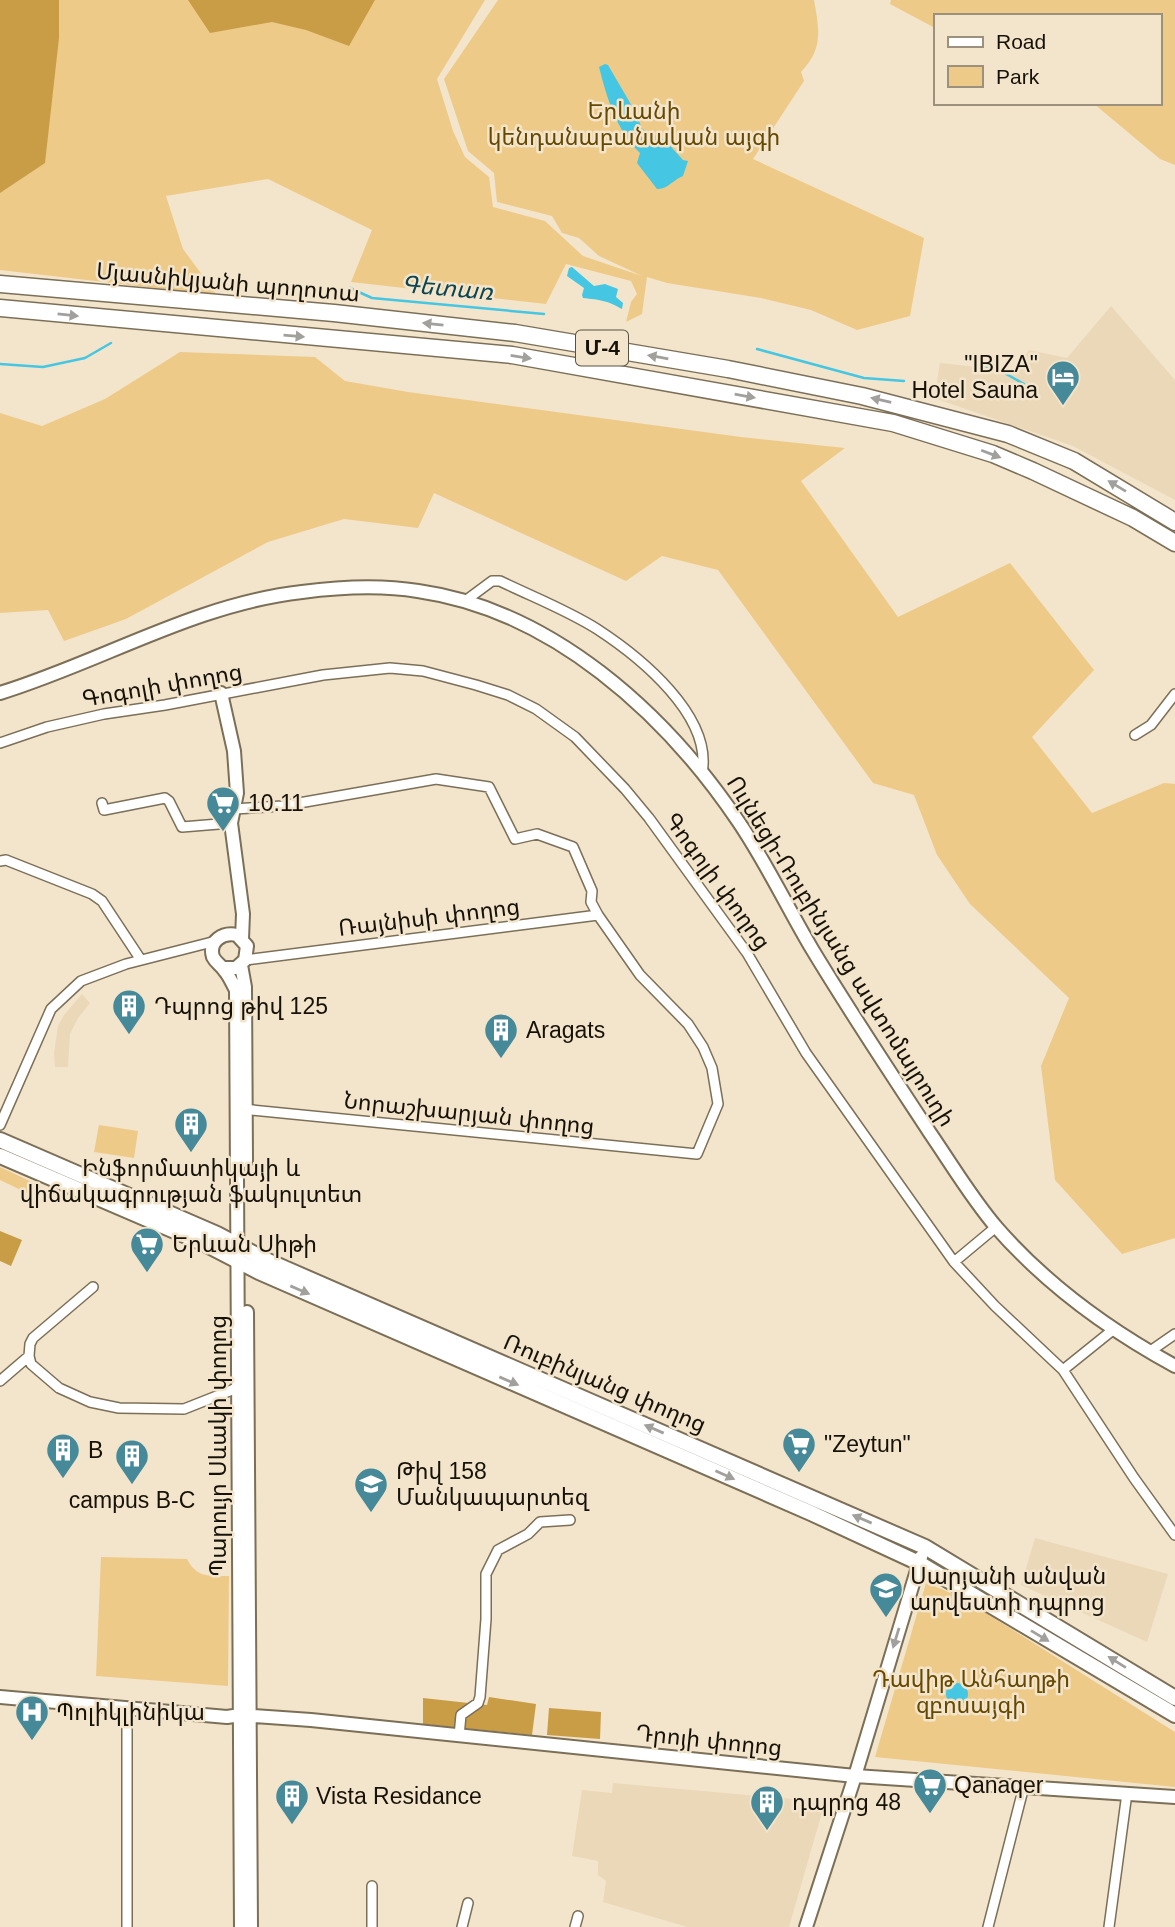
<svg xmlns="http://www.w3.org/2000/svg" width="1175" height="1927" viewBox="0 0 1175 1927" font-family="Arial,'Noto Sans Armenian',sans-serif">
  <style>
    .built { fill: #ebd8b8 }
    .green { fill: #eeca89 }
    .forest { fill: #c99d46 }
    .water { fill: #45c6e2 }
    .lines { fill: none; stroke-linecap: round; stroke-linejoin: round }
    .stream { stroke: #45c6e2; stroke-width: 2.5 }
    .street-casing { stroke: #7c6f58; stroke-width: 12 }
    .secondary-casing { stroke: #7c6f58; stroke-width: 16 }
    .primary-casing { stroke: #7c6f58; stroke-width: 18 }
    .highway-casing { stroke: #7c6f58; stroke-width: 19 }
    .street { stroke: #fff; stroke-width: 9 }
    .secondary { stroke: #fff; stroke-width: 12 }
    .primary { stroke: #fff; stroke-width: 14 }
    .highway { stroke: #fff; stroke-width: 16 }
    .oneway { fill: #a2a09d }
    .labels { text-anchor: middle; stroke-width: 5; stroke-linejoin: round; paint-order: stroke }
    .shield { fill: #f3e5cb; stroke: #595143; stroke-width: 2 }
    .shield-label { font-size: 21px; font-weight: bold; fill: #171209 }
    .park-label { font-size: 23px; fill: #664900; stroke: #f3e5cb }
    .street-label { font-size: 23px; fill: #171209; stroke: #f3e5cb }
    .poi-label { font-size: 23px; fill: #171209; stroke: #f3e5cb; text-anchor: start }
    .water-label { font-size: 24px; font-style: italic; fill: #0c4551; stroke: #f3e5cb }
  </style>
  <rect width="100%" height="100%" fill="#f3e5cb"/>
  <path class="built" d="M1111 306 1175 380V500L1073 446 934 398 940 363 1015 371 1029 350 1067 358Z
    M82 994 90 1003 78 1018 70 1034 68 1067H55L54 1053 58 1026 64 1015Z
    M1035 1538 1168 1574 1147 1642 1021 1585Z
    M613 1783 825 1802 789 1927H687L603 1902 606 1881 598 1875V1861L572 1856 582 1790 612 1793Z"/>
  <path class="green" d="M0 0H485L437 79 453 131 465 157 489 177 493 207 545 221 583 256 642 276 599 256 579 238 562 233 552 216 497 202 494 173 468 151 444 79 498 0H814C819 29 824 48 801 72L804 81 753 159 924 238 910 316 857 330 811 310 761 298 667 283 647 277 642 314 626 322 631 302 637 294 631 281 566 264 546 304 351 282 372 230 268 179 166 196 183 249 217 295 0 270Z
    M891 0H1175V165L1160 159 1093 103H1159V16H935V28L890 4Z
    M180 352 315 357 345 381 408 392 741 437 845 448 801 481 898 617 1010 563 1094 670 1032 737 1092 813 1164 783 1175 784V1238L1122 1254 1055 1180 1041 1066 1069 998 970 904 937 855 914 795 873 783 718 570 662 556 626 581 434 493 418 528 344 519 268 542 126 619 64 641 48 610 0 613V413L42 426 105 399Z
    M99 1125 138 1131 134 1158 94 1152Z
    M0 1167 32 1182 27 1193 0 1180Z
    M101 1557 187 1559C197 1578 209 1576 229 1576L228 1686 96 1676Z
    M926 1583 959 1596 1175 1732V1787L875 1757Z"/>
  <path class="forest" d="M0 0H59V38L45 163 0 193Z
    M188 0H375L349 46 306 30 272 22 210 33Z
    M0 1231 22 1240 11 1266 0 1261Z
    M489 1697 536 1704 532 1735 423 1724V1698L487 1705Z
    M549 1708 601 1712 600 1739 547 1735Z"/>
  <path class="water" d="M605 64 608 65 636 113 642 129 665 140 683 160 688 161 683 176C674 179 667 190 657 189L637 163 640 153C616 130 607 98 599 67Z
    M572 267 594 286 605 284 618 289 616 297 623 303 622 309C606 300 600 300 583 298L582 295 584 288 567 276 569 268Z
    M946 1694a11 11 0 1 1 22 0a11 11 0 1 1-22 0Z"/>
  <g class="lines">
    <path class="stream" d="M350 288 372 298 544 314
      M757 349 864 378 904 381
      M0 364 43 367 85 358 111 343
      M978 366 1001 371 1024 384"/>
    <g class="street-casing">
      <path id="street" d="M465 601 492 581H500C533 597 567 610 597 629 640 657 713 716 702 773
        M1135 735 1151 725 1175 694
        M0 743 47 727 104 714 165 705 323 675 390 668 423 671 476 685 508 695 536 709 575 737 625 789 649 818 747 953 806 1053 954 1262 995 1306 1063 1370 1134 1478 1175 1535
        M102 803 104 810 165 798 169 801 182 827 231 823
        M234 809 282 806 436 779 489 787 515 839 537 834 573 847 592 891 591 902 598 915 640 975 688 1024 703 1047 712 1068 718 1104 697 1154 242 1109
        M0 861 6 860 92 894 102 901 141 960
        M245 960 598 915
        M0 1125 51 1009 81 981 126 964 216 941
        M954 1262 996 1227
        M1149 1352 1175 1334
        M29 1356 31 1364 59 1388 90 1402 119 1408 184 1409 232 1390 239 1386
        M1063 1370 1114 1329
        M0 1381 29 1356 30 1344 33 1338 93 1287
        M127 1709V1927
        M459 1736 461 1715 478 1703 480 1697 486 1619V1574L498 1550 528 1534 540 1522 570 1520
        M372 1886V1927
        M462 1927 468 1903
        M575 1927 578 1916
        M988 1927 1024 1786
        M1109 1927 1127 1793"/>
    </g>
    <g class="secondary-casing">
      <path id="secondary" d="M0 693C101 662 195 604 302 592 340 587 381 585 418 591 552 610 665 713 738 821 766 862 787 907 812 949 850 1012 890 1072 930 1133 952 1165 972 1199 997 1228 1047 1285 1109 1330 1175 1366
        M221 693 234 751 237 793 231 823 243 914 242 939
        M241 965 245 987 246 1161
        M224 968H236L245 960 247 946 237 935C223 932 208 941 213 957 216 963 221 965 224 970 229 975 232 983 236 990L241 1927
        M247 1312 251 1927
        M0 1697 227 1717 240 1715 311 1720 855 1776 1175 1797
        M806 1927 855 1776 921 1557"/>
    </g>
    <g class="primary-casing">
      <path id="primary" d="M0 1140 217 1234 268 1261 925 1547 1175 1698
        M0 1156 205 1244 259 1272 811 1513 919 1563 1175 1715"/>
    </g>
    <g class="highway-casing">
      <path id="highway" d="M0 284 334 313 515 333 728 369 862 396 1008 434 1074 461 1175 522
        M0 308 512 355 893 423 993 454 1033 471 1133 518 1175 543"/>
    </g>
    <use href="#street" class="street"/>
    <use href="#secondary" class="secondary"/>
    <use href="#primary" class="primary"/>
    <use href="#highway" class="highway"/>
  </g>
  <defs><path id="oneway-solid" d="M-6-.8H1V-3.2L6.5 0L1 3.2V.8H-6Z" transform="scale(1.75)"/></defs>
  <g class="oneway">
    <use href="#oneway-solid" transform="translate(68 315) rotate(6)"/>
    <use href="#oneway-solid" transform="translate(433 324) rotate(-174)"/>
    <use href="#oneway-solid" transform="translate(294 336) rotate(5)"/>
    <use href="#oneway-solid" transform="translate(521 357) rotate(9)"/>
    <use href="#oneway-solid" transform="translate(658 357) rotate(-170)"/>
    <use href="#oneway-solid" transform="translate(745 396) rotate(10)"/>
    <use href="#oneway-solid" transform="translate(881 400) rotate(-167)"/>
    <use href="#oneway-solid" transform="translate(991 454) rotate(21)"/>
    <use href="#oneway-solid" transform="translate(1117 486) rotate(-149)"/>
    <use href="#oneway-solid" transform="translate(300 1290) rotate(23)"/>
    <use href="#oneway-solid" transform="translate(509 1381) rotate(23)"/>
    <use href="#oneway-solid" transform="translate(654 1429) rotate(-157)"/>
    <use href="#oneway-solid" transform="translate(725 1475) rotate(24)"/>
    <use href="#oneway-solid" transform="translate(862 1519) rotate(-157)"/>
    <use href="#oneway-solid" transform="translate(1040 1636) rotate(31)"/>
    <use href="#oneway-solid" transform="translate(896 1638) rotate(107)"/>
    <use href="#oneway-solid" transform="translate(1117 1662) rotate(-148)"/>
  </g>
  <defs>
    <g id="hotel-pin" transform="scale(1.75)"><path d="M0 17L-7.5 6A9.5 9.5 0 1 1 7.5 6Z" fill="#468999" stroke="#f3e5cb"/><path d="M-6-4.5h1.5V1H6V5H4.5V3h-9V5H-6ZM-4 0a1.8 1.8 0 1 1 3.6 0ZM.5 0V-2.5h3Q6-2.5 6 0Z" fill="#fff"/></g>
    <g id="supermarket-pin" transform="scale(1.75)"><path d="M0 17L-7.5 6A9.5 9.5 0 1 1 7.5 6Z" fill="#468999" stroke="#f3e5cb"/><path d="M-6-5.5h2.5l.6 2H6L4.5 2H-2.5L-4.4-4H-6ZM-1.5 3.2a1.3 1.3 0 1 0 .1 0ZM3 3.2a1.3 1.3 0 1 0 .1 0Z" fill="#fff"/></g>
    <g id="building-pin" transform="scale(1.75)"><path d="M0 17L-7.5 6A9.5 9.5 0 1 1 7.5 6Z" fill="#468999" stroke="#f3e5cb"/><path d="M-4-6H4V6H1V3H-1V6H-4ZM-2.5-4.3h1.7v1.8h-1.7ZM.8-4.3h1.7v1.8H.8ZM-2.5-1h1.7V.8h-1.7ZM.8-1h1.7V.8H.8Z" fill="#fff"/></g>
    <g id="school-pin" transform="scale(1.75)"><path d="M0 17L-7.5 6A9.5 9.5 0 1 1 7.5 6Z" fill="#468999" stroke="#f3e5cb"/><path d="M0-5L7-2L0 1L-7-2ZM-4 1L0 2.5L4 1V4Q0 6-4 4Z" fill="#fff"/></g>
    <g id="hospital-pin" transform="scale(1.75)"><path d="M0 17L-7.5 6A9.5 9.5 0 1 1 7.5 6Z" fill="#468999" stroke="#f3e5cb"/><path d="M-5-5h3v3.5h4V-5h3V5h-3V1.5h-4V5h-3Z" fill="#fff"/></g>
  </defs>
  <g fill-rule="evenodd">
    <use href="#hotel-pin" x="1063" y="377"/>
    <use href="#supermarket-pin" x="223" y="803"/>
    <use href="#building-pin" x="129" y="1006"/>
    <use href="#building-pin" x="501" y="1030"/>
    <use href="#building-pin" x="191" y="1124"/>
    <use href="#supermarket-pin" x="147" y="1244"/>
    <use href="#supermarket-pin" x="799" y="1444"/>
    <use href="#building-pin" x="63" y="1450"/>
    <use href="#building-pin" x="132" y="1456"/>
    <use href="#school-pin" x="371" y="1484"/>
    <use href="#school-pin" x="886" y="1589"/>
    <use href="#hospital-pin" x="32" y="1712"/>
    <use href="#supermarket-pin" x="930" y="1785"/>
    <use href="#building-pin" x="292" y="1796"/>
    <use href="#building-pin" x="767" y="1802"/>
  </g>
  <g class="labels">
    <rect class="shield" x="576" y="330.5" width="52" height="35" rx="5"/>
    <g class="shield-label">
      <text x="602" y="355">Մ-4</text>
    </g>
    <g class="park-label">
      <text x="634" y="119">Երևանի<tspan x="634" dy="26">կենդանաբանական այգի</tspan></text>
      <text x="971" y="1687">Դավիթ Անհաղթի<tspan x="971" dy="26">զբոսայգի</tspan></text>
    </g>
    <g class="street-label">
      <text transform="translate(228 282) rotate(5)" y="8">Մյասնիկյանի պողոտա</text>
      <text transform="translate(162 685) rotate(-10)" y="8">Գոգոլի փողոց</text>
      <text transform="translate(718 881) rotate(54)" y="8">Գոգոլի փողոց</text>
      <text transform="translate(429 917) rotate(-7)" y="8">Ռայնիսի փողոց</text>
      <text transform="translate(841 951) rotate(58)" y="8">Ուլնեցի-Ռուբինյանց ավտոմայրուղի</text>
      <text transform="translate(469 1113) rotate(6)" y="8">Նորաշխարյան փողոց</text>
      <text transform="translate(605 1383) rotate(23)" y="8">Ռուբինյանց փողոց</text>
      <text transform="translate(218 1446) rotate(-90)" y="8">Պարույր Սևակի փողոց</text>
      <text transform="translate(709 1740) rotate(6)" y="8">Դրոյի փողոց</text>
    </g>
    <g class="poi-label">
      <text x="1038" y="372" text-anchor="end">"IBIZA"<tspan x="1038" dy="26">Hotel Sauna</tspan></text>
      <text x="248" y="811">10.11</text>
      <text x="154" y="1014">Դպրոց թիվ 125</text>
      <text x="526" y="1038">Aragats</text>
      <text x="191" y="1176" text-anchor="middle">Ինֆորմատիկայի և<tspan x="191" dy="26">վիճակագրության ֆակուլտետ</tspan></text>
      <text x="172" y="1252">Երևան Սիթի</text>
      <text x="824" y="1452">"Zeytun"</text>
      <text x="88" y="1458">B</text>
      <text x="396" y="1479">Թիվ 158<tspan x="396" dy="26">Մանկապարտեզ</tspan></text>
      <text x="132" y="1508" text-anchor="middle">campus B-C</text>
      <text x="910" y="1584">Սարյանի անվան<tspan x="910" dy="26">արվեստի դպրոց</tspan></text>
      <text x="56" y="1720">Պոլիկլինիկա</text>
      <text x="954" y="1793">Qanaqer</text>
      <text x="316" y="1804">Vista Residance</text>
      <text x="792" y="1810">դպրոց 48</text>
    </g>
    <g class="water-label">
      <text transform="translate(447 288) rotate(5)" y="8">Գետառ</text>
    </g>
  </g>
  <rect x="934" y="14" width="228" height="91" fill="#f3e5cb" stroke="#9b917d" stroke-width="2"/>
  <rect x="948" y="37" width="35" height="10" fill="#ffffff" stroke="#9b917d" stroke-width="2"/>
  <text x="996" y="49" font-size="21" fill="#171209">Road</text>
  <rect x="948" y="66" width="35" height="21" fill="#eeca89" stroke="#9b917d" stroke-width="2"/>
  <text x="996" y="84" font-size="21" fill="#171209">Park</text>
</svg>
